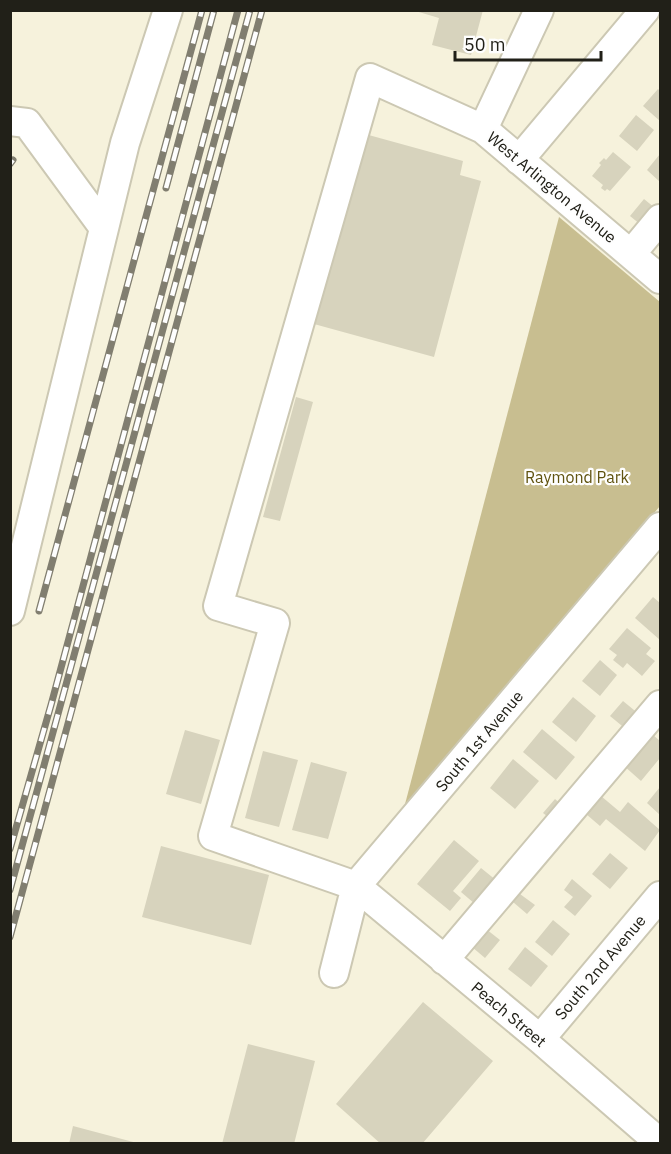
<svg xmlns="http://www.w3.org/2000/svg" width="671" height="1154" viewBox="0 0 671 1154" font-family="'IBM Plex Sans',sans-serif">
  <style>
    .green { fill: #c8be90 }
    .building { fill: #d7d3bd }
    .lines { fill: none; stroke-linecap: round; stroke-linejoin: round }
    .minor-casing { stroke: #ccc8b3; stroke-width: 32 }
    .minor { stroke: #fff; stroke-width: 28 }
    .rail-casing { stroke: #817e70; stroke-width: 7 }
    .rail { stroke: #fefefe; stroke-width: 4.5; stroke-dasharray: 14; stroke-linecap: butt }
    .labels { text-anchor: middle; stroke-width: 4.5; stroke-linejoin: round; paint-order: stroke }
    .street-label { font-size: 16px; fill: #212018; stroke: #fefefe }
    .park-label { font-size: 16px; fill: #605310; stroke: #fefefe }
  </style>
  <rect width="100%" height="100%" fill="#f6f2dc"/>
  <path class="green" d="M559 217 660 302V506L404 808Z"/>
  <path class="building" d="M412 10H483L471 55 432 45 439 18Z
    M658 89 660 91V121L643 106Z
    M636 115 654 130 637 151 619 136Z
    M365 134 463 161 460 175 481 181 434 357 314 324Z
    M613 152 631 167 610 191 607 189 605 191 601 188 603 185 592 176 601 165 599 163 604 158 606 160Z
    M660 154V182L647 170Z
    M644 199 655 208 641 225 630 216Z
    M296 397 313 402 280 521 263 517Z
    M653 597 660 603V640L635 618Z
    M627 628 651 648 646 654 655 661 642 676 627 663 623 668 613 660 617 655 609 649Z
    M600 660 617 675 600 696 582 681Z
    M573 697 596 716 576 742 552 722Z
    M623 701 640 715 627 730 610 716Z
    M542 729 575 757 556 780 523 752Z
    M185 730 220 740 201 804 166 794Z
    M653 735 660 741V758L641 781 623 765 639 746 642 749Z
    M263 751 298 760 279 827 245 818Z
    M513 759 539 781 515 809 490 788Z
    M311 762 347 772 328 839 292 830Z
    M660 787V815L647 803Z
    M601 796 620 812 628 802 660 830 645 851 606 819 600 826 586 814Z
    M555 799 564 807 552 820 543 813Z
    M454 840 479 861 453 891 461 898 450 911 417 884Z
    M161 846 269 875 251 945 142 917Z
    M610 853 628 868 610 889 592 874Z
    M481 868 502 885 482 910 461 892Z
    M572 879 592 896 575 916 564 907 573 897 564 890Z
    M520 894 535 905 527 914 513 902Z
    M553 920 570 934 552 956 535 942Z
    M486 929 500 940 485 958 472 947Z
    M525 947 548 966 531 987 508 969Z
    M423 1002 493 1061 422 1144H381L336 1104Z
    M248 1044 315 1061 294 1144H222Z
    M73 1126 137 1143 136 1144H69Z"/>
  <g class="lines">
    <g class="minor-casing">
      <path id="minor" d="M10 121 27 123 104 228
        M483 129 539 10
        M519 160 645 10
        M631 254 660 219
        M660 279 483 129 370 78 218 606 275 623 213 836 356 886 540 1039 660 1143
        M10 611 125 143 168 10
        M444 960 660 705
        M334 973 356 886 660 527
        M540 1039 660 896"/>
    </g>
    <use href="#minor" class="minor"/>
    <g class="rail-casing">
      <path id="rail" d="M10 164 13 160
        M166 188 214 10
        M39 611 202 10
        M10 849 51 705 238 10
        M10 890 250 10
        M10 937 262 10"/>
    </g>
    <use href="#rail" class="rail"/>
  </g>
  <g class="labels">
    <g class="street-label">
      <text transform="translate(552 187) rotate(40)" y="6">West Arlington Avenue</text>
      <text transform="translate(479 741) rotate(-50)" y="6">South 1st Avenue</text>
      <text transform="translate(600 967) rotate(-50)" y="6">South 2nd Avenue</text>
      <text transform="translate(509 1014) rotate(40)" y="6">Peach Street</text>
    </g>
    <g class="park-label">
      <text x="577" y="483">Raymond Park</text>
    </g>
  </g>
  <rect width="671" height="1154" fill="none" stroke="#212018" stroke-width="24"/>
  <path d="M455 51v9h146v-9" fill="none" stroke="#212018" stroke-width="3"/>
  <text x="464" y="51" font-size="18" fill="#212018" stroke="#fefefe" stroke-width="4.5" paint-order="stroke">50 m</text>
</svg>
